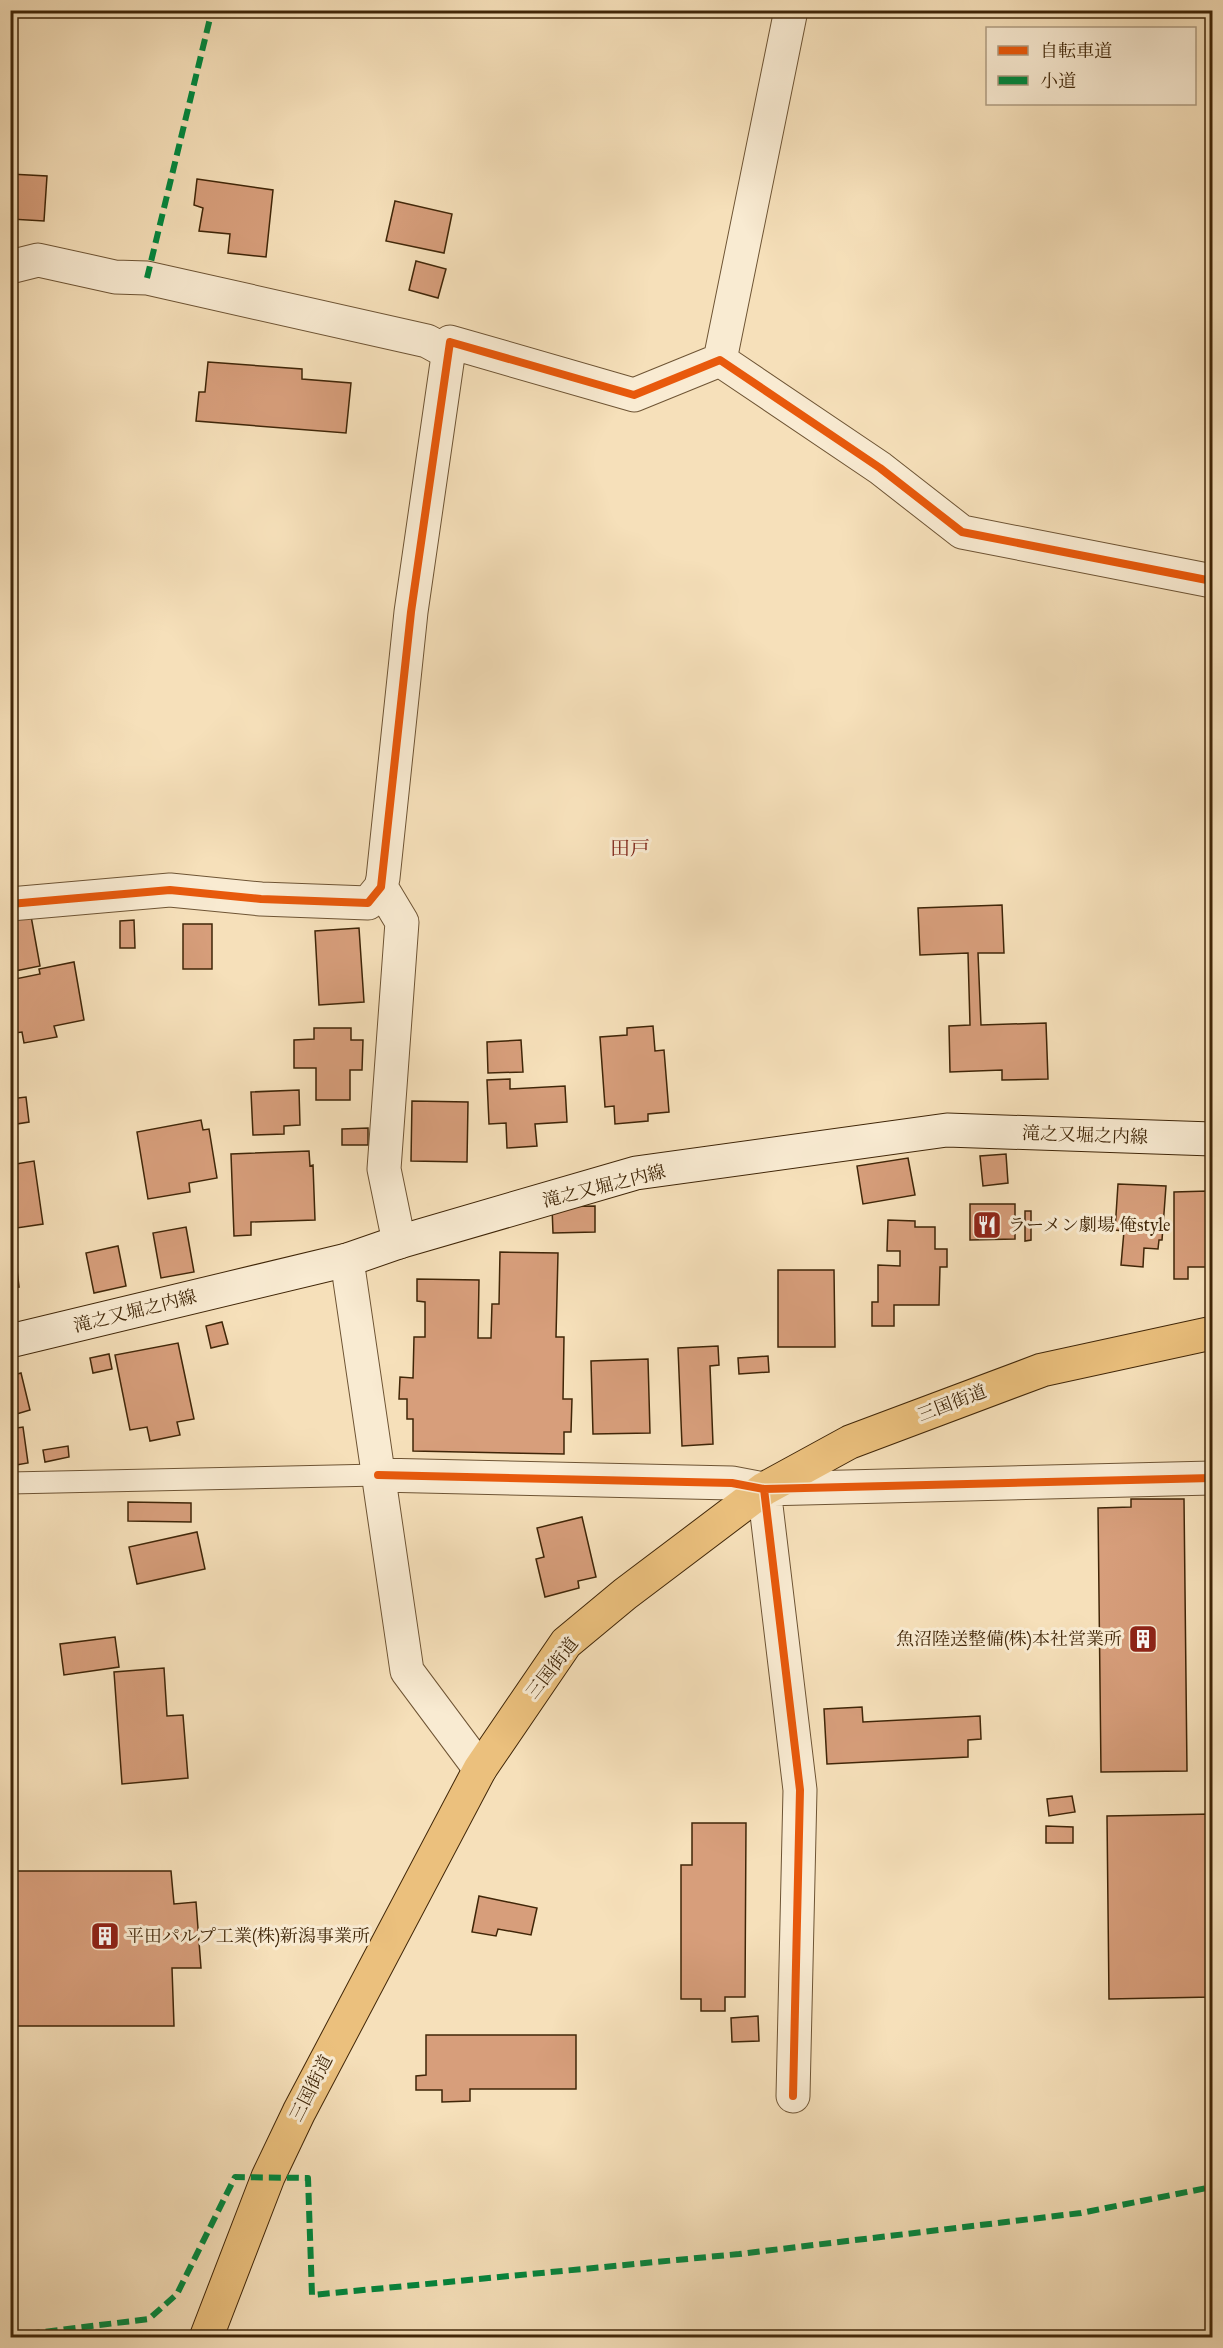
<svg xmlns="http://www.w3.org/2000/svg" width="1223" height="2348" viewBox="0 0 1223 2348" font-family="'IM FELL Great Primer','Noto Serif JP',serif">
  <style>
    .building { fill: #d79e7b; stroke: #402608; stroke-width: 1.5 }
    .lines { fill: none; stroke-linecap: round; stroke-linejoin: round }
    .lane-casing { stroke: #6e5434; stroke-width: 23 }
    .street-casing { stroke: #6e5434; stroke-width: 35 }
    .secondary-casing { stroke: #402608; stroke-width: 35 }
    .highway-casing { stroke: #402608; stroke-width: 35 }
    .lane { stroke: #f9ebd2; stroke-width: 21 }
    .street { stroke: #f9ebd2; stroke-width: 33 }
    .secondary { stroke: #f9ebd2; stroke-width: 33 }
    .highway { stroke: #ebc07d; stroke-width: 33 }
    .quiet { stroke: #00873e; stroke-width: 6; stroke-dasharray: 12 6; stroke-linecap: butt }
    .cycleway-casing { stroke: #f9ebd2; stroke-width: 11 }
    .cycleway { stroke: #e8590c; stroke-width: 8 }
    .labels { text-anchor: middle; stroke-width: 6; stroke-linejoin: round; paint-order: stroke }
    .street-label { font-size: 18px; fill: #402608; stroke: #f9ebd2 }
    .poi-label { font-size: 18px; fill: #402608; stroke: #f9ebd2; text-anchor: start }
    .neighbourhood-label { font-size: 20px; fill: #7a1f14; stroke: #f9ebd2 }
  </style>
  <rect width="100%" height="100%" fill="#f6e0ba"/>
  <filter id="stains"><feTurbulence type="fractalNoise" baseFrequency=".00333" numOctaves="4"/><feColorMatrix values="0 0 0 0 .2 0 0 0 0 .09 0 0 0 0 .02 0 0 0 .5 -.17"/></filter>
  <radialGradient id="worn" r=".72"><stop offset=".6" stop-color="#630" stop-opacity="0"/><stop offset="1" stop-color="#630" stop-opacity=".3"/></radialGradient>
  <path class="building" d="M10 174 47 176 44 221 11 219 10 227Z
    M197 179 273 190 266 257 228 253 230 234 199 231 203 208 194 205Z
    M395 201 452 214 444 253 386 241Z
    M416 261 446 269 438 298 409 290Z
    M208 362 302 369V379L351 383 346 433 196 421 199 392H205Z
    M1002 905 1004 953H978L981 1025 1046 1023 1048 1079 1002 1080V1070L950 1072 949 1026 970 1025 968 953 920 955 918 908Z
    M31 916 40 966 10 972V920Z
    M134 920 135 948H120V921Z
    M183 924H212V969H183Z
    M359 928 364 1002 319 1005 315 931Z
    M74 962 84 1020 54 1026 57 1037 24 1043 22 1032 15 1033 10 1008V980L40 974 39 969Z
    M653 1026 655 1051 664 1050 669 1112 648 1114V1121L615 1124 614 1106 605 1107 600 1037 627 1035V1028Z
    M314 1028H351V1040H363L362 1070H350V1100H316V1068H294V1040L314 1039Z
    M521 1040 523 1072 488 1073 487 1042Z
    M510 1079V1089L565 1086 567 1122 535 1124 537 1146 507 1148 506 1123 489 1124 487 1080Z
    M299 1090 300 1125 284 1126V1134L253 1135 251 1092Z
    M26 1097 29 1122 10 1125V1099Z
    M412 1101 468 1102 467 1162 411 1161Z
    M201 1120 203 1130 209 1129 217 1178 189 1183 190 1192 148 1199 137 1132Z
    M368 1128V1145H342V1129Z
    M309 1151 310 1166 313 1165 315 1220 251 1222V1235L234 1236 231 1154Z
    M1006 1154 1008 1183 983 1186 980 1156Z
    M908 1158 915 1195 863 1204 857 1166Z
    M34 1161 43 1224 10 1229V1165Z
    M1118 1184 1166 1186 1162 1240H1159L1158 1249 1144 1248 1143 1267 1121 1265 1124 1231 1115 1230Z
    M1208 1191 1209 1208H1212V1267H1188V1279H1174V1192Z
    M970 1204H1015V1239L970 1240Z
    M595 1206V1232L553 1233 552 1207Z
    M1025 1211H1031V1240L1025 1241Z
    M888 1220 915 1221V1227H935V1249H947V1267H940L939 1305H894V1326H872V1302H878V1265L900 1266V1251H887Z
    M186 1227 194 1272 161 1278 153 1233Z
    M118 1246 126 1286 94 1293 86 1253Z
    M500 1252 558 1253 556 1337H564L563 1399H572L571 1432H564V1454L413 1451V1419H407V1399H399L400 1377 413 1378 414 1337H425V1302L417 1301V1279L479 1280 478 1338H491L492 1304H499Z
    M10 1253H15L19 1287 10 1288Z
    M778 1270H834L835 1347H778Z
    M222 1322 228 1344 211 1348 206 1326Z
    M178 1343 194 1419 177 1422 180 1435 150 1441 147 1427 130 1430 115 1355Z
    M718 1346 719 1365 710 1366 713 1444 682 1446 678 1348Z
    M109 1354 112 1369 93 1373 90 1358Z
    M768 1356 769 1372 739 1374 738 1358Z
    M648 1359 650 1433 593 1434 591 1361Z
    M21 1373 30 1410 10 1416V1376Z
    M23 1427 28 1463 10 1466V1429Z
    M68 1446 69 1457 45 1462 43 1450Z
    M1131 1499H1184L1187 1771 1101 1772 1098 1508 1131 1507Z
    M128 1502 191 1503V1522L128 1521Z
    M582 1517 596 1577 578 1581 579 1588 545 1597 536 1559 544 1557 537 1528Z
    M197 1532 205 1569 137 1584 129 1547Z
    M115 1637 119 1667 64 1675 60 1644Z
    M164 1668 167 1716 183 1715 188 1778 122 1784 114 1672Z
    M862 1707 863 1722 980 1716 981 1739 968 1740V1757L827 1764 824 1709Z
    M1072 1796 1075 1812 1049 1816 1047 1799Z
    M1212 1814V1997L1109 1999 1107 1816Z
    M692 1823H746L745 1997H725V2011H701V1999H681V1865H692Z
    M1046 1826 1073 1827V1843H1046Z
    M10 1871H171L174 1904 196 1902 201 1968H172L174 2026H10Z
    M479 1896 537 1908 531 1935 498 1929 496 1936 472 1932Z
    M758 2016 759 2041 732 2042 731 2018Z
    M426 2035H576V2089H470V2101L442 2102V2090H416V2076L426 2075Z"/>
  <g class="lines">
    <g class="lane-casing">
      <path id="lane" d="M10 1483 378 1475"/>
    </g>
    <g class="street-casing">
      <path id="street" d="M10 267 38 260 115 277 147 278 427 341 449 353
        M720 360 880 468 962 532 1212 581
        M720 360 791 10
        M381 887 402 922 384 1169 399 1242
        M10 904 170 890 261 899 368 903 381 887 383 878 411 612 450 342 634 395 720 360
        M347 1260 407 1671 480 1769
        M378 1475 732 1483 764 1489 1212 1478
        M764 1489 800 1790 793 2096"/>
    </g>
    <g class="secondary-casing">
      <path id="secondary" d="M10 1341 347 1260 399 1242 636 1173 947 1130 1212 1139"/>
    </g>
    <g class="highway-casing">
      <path id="highway" d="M206 2338 268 2177 299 2112 480 1769 566 1643 625 1594 764 1489 850 1442 1042 1370 1212 1333"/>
    </g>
    <use href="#lane" class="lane"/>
    <use href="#street" class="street"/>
    <use href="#secondary" class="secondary"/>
    <use href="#highway" class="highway"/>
    <path class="quiet" d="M147 278 212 10
      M10 2336 149 2319 177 2294 235 2177 308 2178 312 2295 739 2254 1081 2213 1212 2187"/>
    <g class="cycleway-casing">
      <path id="cycleway" d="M10 904 170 890 261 899 368 903 381 887 411 612 450 342 634 395 720 360 880 468 962 532 1212 581
        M378 1475 732 1483 764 1489 1212 1478
        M764 1489 800 1790 793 2096"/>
    </g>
    <use href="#cycleway" class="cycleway"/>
  </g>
  <defs>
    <g id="restaurant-square" transform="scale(1.5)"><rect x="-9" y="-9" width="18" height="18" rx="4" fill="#8f2418" stroke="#f9ebd2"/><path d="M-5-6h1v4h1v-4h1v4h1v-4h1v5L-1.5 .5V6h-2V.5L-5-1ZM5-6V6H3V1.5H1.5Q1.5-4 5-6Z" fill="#fff"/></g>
    <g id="building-square" transform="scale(1.5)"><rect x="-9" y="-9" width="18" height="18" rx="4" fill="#8f2418" stroke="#f9ebd2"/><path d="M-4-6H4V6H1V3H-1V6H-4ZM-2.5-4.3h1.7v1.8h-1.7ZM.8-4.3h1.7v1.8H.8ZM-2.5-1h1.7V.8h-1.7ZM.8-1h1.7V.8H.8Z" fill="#fff"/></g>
  </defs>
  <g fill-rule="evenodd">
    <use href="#restaurant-square" x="987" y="1225"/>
    <use href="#building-square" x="1143" y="1639"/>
    <use href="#building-square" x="105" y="1936"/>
  </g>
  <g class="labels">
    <g class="street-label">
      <text transform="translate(1085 1135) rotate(2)" y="6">滝之又堀之内線</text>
      <text transform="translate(604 1186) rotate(-14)" y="6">滝之又堀之内線</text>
      <text transform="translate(135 1311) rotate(-14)" y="6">滝之又堀之内線</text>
      <text transform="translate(952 1403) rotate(-21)" y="6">三国街道</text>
      <text transform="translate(552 1668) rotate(-52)" y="6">三国街道</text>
      <text transform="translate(311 2088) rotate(-63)" y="6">三国街道</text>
    </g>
    <g class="poi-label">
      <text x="1008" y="1231">ラーメン劇場 俺style</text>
      <text x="1122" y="1645" text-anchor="end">魚沼陸送整備(株)本社営業所</text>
      <text x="126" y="1942">平田パルプ工業(株)新潟事業所</text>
    </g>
    <g class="neighbourhood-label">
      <text x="630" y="855">田戸</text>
    </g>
  </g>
  <rect width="1223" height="2348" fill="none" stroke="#f6e0ba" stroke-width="36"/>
  <rect x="12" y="12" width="1199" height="2324" fill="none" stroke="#402608" stroke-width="3"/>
  <rect x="18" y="18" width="1187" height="2312" fill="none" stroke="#402608" stroke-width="1.5"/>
  <rect x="986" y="27" width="210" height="78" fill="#f9ebd2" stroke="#af9c81" stroke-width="1.5"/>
  <rect x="998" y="46" width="30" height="9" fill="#e8590c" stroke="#af9c81" stroke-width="1.5"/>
  <text x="1040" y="57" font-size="18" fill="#402608">自転車道</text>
  <rect x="998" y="76" width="30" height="9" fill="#00873e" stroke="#af9c81" stroke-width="1.5"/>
  <text x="1040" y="87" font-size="18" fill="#402608">小道</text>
  <rect width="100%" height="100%" filter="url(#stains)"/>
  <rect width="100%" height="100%" fill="url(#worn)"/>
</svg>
